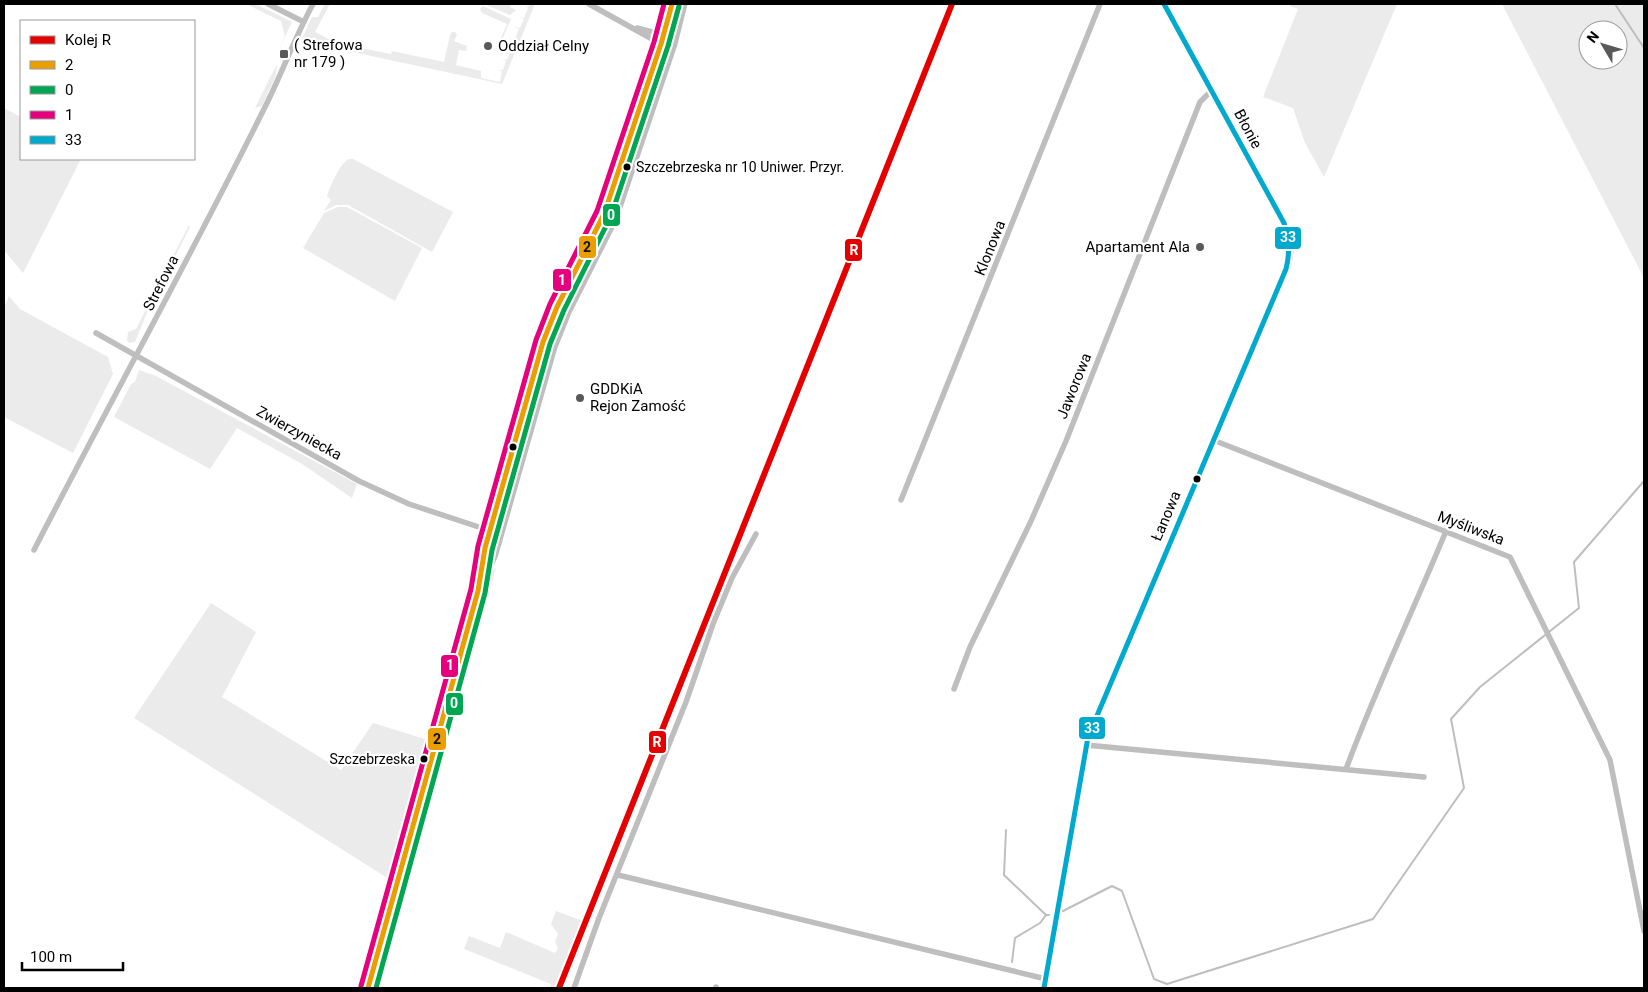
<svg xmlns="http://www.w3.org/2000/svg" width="1648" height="992" viewBox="0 0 1648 992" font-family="Roboto,sans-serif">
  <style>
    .green { fill: #ebebeb; fill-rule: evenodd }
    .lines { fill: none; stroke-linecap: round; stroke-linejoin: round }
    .stream { stroke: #bebebe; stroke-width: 2 }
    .street { stroke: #bebebe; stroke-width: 5.5 }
    .secondary { stroke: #b8b8b8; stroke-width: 8 }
    .primary { stroke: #bebebe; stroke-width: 9 }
    .bus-1-casing { stroke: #fff; stroke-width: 9 }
    .bus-2-casing { stroke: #fff; stroke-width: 9 }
    .bus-3-casing { stroke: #fff; stroke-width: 9 }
    .bus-4-casing { stroke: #fff; stroke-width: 9 }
    .bus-1 { stroke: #eb9e00; stroke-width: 5 }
    .bus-2 { stroke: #00a651; stroke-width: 5 }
    .bus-3 { stroke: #e5007d; stroke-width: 5 }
    .bus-4 { stroke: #00a9ce; stroke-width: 5 }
    .rail-1-casing { stroke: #fff; stroke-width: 10 }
    .rail-1 { stroke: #e50000; stroke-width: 6 }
    .poi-dot { fill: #595959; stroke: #fff; stroke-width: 2 }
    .bus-dot { fill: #000; stroke: #fff; stroke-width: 2 }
    .labels { text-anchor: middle; stroke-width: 4.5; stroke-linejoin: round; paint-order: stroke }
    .bus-label { font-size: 14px; fill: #000; stroke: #fff; text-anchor: start }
    .poi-label { font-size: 15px; fill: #000; stroke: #fff; text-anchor: start }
    .street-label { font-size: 15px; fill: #000; stroke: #fff }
    .line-badge { stroke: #fff; stroke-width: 2 }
    .badge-label { font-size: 14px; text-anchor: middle; font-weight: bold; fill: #fff }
    .pale-badge-label { font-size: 14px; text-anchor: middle; font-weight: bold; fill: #111 }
  </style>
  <rect width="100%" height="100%" fill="#fff"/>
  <path class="green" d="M246 4H256L292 22 268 73 285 36 281 21Z
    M325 4H330L315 32 336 43 391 54 392 51 444 62 450 35 452 32H455L457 35 454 41 467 46 466 51 459 50 456 65 481 71V78L500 82 502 71 498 70H503L506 61 502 59 507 60 511 50 507 48 511 49 515 40 511 37 515 39 519 29 515 27 520 28 524 19 519 17 524 18 528 8 524 6 528 7 530 4H535L502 84 301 41 312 17H318Z
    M484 4H512L510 7 516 10 510 15Z
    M1291 4H1397L1324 177 1305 143 1293 108 1263 97 1298 9 1290 6Z
    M1502 4H1644V278ZM1588 30H1618V60H1588Z
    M483 6 511 19 498 49H496L507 24 482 13 480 9Z
    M277 64 276 75 262 106 255 108Z
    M641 73 643 75 633 117 629 114Z
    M4 108 21 117V159H81L23 273 4 250Z
    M348 159H353L453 212 432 252 348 205H336L324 211 331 200 327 196C331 184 338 167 348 159Z
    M601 196 605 198 591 233H588Z
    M338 207H347L422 248 395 301 303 248 324 213Z
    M189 225 190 227 148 310 135 342 130 343 127 341 128 332 136 329Z
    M569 266 573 267 547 321 532 362 527 365 542 320Z
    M9 296 20 309 108 357 113 374 73 453 4 417V308Z
    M139 370 156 376 357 484 352 498 302 464 237 428 210 469 114 417 131 384 135 382Z
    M503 455V468L482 522 502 456Z
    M473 559 468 592 475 563 477 565 470 597 464 596Z
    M496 568 479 629 475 621C478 609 486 573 496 568Z
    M211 603 256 632 222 697 341 770 373 723 425 739 389 879 134 718Z
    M556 911 583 921 557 988H550L551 984 464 949 469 936 500 948 506 932 555 953 558 948 555 942 558 934 551 924Z"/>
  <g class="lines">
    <path class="stream" d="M1615 4 1644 48
      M1006 830 1004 875 1046 915
      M1063 911 1112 886 1122 891 1154 979 1167 984 1373 919 1464 788 1451 719 1480 687 1579 608 1574 562 1644 481
      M1012 962 1015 938 1040 923 1046 915H1049"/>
    <path class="street" d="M268 4 304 22
      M589 4 661 44H673
      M637 28 664 35 673 44
      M96 333 359 481 409 504 500 534
      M1213 440 1510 557 1610 760 1644 931
      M901 500 1100 4
      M34 550C110 402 191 256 265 107 282 73 295 37 313 4
      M954 689 970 647 1031 521 1066 441 1200 102 1212 90
      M1086 745 1424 777
      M1346 769C1376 688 1413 611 1446 531
      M618 875 1046 979
      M574 988 599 918 686 702 713 624 732 578 756 534
      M716 988V987"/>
    <path class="secondary" d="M1044 988 1088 737 1286 269C1291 253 1291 238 1284 223L1164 4"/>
    <path class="primary" d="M481 585 494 554 553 347 567 312 614 219 673 44 683 4
      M368 988 478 591 485 548 543 342 557 307 604 214 661 44 672 4"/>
    <g class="bus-1-casing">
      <path id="bus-1" d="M368 988 478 591 485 548 543 342 557 307 604 214 661 44 672 4"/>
    </g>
    <g class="bus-2-casing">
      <path id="bus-2" d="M376 988 485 593 492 550 550 344 564 310 611 216 668 46 679 6"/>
    </g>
    <g class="bus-3-casing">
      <path id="bus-3" d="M361 986 471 589 478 546 536 340 550 304 597 211 654 42 664 4"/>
    </g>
    <g class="bus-4-casing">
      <path id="bus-4" d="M1044 988 1088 737 1286 269C1290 253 1290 239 1284 223L1164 4"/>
    </g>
    <use href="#bus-1" class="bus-1"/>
    <use href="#bus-2" class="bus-2"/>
    <use href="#bus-3" class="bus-3"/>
    <use href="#bus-4" class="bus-4"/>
    <g class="rail-1-casing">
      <path id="rail-1" d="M559 988 952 4"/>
    </g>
    <use href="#rail-1" class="rail-1"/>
  </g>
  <g class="poi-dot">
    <circle cx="488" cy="46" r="5"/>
    <rect x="279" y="49" width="10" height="10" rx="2.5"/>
    <circle cx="1200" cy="247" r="5"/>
    <circle cx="580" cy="398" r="5"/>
  </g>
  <g class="bus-dot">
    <circle cx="627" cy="167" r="4.5"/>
    <circle cx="513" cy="447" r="4.5"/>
    <circle cx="1197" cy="479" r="4.5"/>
    <circle cx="424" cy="759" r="4.5"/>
  </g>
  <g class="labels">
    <g class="bus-label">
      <text x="636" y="172">Szczebrzeska nr 10 Uniwer. Przyr.</text>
      <text x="415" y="764" text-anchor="end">Szczebrzeska</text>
    </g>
    <g class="poi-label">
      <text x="294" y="50">( Strefowa<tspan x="294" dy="17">nr 179 )</tspan></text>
      <text x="498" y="51">Oddział Celny</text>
      <text x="1190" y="252" text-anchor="end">Apartament Ala</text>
      <text x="590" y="394">GDDKiA<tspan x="590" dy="17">Rejon Zamość</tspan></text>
    </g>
    <g class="street-label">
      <text transform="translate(1248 129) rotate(62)" y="5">Błonie</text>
      <text transform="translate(990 248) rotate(-68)" y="5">Klonowa</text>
      <text transform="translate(161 283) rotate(-63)" y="5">Strefowa</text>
      <text transform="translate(1074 386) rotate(-68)" y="5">Jaworowa</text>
      <text transform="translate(299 433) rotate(29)" y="5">Zwierzyniecka</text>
      <text transform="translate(1166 516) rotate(-67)" y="5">Łanowa</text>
      <text transform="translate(1471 528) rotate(21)" y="5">Myśliwska</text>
    </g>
  </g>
  <g class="line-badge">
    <rect x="602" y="203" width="19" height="24" rx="5" fill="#00a651"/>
    <rect x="1274" y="226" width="28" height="24" rx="5" fill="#00a9ce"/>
    <rect x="578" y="235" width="19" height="24" rx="5" fill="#eb9e00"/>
    <rect x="844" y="238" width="19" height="24" rx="5" fill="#e50000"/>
    <rect x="552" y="268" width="20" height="24" rx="5" fill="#e5007d"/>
    <rect x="440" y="654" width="19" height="24" rx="5" fill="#e5007d"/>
    <rect x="445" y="692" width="19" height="24" rx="5" fill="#00a651"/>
    <rect x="1078" y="716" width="28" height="24" rx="5" fill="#00a9ce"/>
    <rect x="427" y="727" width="20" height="24" rx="5" fill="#eb9e00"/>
    <rect x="648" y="730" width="19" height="24" rx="5" fill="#e50000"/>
  </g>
  <g class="badge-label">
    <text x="611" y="220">0</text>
    <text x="1288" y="242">33</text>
    <text x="854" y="255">R</text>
    <text x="562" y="285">1</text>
    <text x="450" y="670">1</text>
    <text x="454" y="708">0</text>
    <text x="1092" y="733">33</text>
    <text x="657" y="747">R</text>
  </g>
  <g class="pale-badge-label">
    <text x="587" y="252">2</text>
    <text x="437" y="744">2</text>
  </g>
  <rect width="1648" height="992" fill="none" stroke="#000000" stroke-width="10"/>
  <rect x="20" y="20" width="175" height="140" fill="#ffffff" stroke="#999999"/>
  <rect x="30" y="36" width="25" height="8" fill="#e50000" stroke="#999999"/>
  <text x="65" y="45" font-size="15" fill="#000000">Kolej R</text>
  <rect x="30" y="61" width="25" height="8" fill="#eb9e00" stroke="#999999"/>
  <text x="65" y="70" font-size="15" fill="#000000">2</text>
  <rect x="30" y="86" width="25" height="8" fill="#00a651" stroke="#999999"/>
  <text x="65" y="95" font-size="15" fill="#000000">0</text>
  <rect x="30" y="111" width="25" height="8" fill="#e5007d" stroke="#999999"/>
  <text x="65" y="120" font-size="15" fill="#000000">1</text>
  <rect x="30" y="136" width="25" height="8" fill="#00a9ce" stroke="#999999"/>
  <text x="65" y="145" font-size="15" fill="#000000">33</text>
  <g transform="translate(1603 45) rotate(308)"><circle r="24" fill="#ffffff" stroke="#999999"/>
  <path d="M0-4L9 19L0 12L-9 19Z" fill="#595959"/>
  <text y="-8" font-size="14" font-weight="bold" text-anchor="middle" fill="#000000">N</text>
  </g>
  <path d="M22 962v8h101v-8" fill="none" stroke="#000000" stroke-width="2.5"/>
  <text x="30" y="962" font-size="15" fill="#000000" stroke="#ffffff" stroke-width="4" paint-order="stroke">100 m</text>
</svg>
